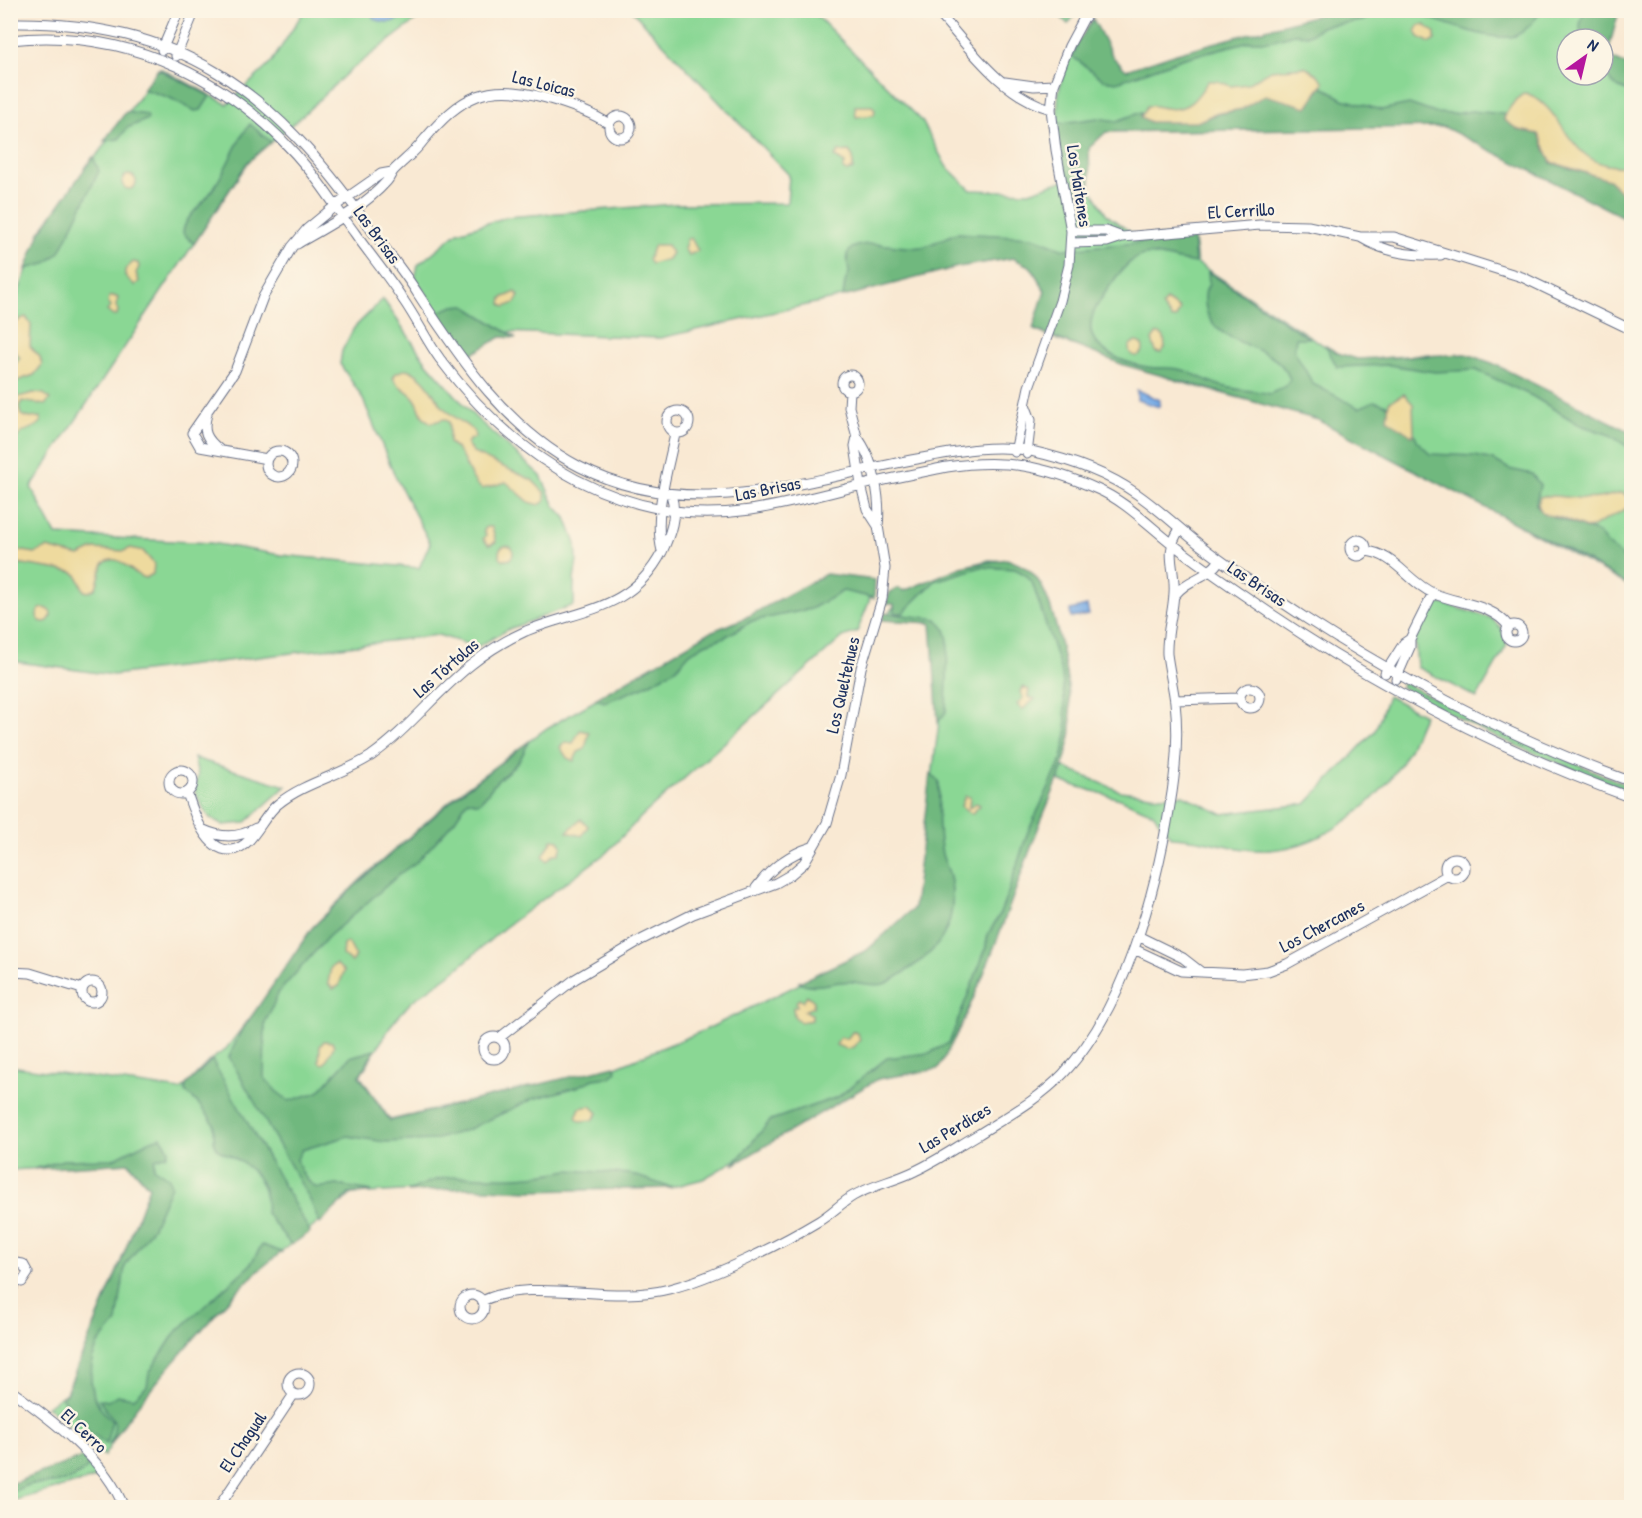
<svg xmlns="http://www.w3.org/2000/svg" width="1642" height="1518" viewBox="0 0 1642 1518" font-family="'Patrick Hand',sans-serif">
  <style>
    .green { fill: #8ad794; stroke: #528379; stroke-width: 1.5; fill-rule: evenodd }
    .forest { fill: #6fb87e; stroke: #45746e; stroke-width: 1.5 }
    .sand { fill: #eeda9e; stroke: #84847e; stroke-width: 1.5 }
    .water { fill: #78abe5; stroke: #4a6da2; stroke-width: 1.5 }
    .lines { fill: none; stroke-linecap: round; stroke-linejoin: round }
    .minor-casing { stroke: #697087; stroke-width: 11 }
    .minor { stroke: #fff; stroke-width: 9 }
    .labels { text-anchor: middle; stroke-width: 5; stroke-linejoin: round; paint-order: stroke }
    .street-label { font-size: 18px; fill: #1b2f5e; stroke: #fcf5e5 }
  </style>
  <rect width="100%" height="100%" fill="#fcf5e5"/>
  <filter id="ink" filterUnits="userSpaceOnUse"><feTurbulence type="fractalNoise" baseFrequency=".0167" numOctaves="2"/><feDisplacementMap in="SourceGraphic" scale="12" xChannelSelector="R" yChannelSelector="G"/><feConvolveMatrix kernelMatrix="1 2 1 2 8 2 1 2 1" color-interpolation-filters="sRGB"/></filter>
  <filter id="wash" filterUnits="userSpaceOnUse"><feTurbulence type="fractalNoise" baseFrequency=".008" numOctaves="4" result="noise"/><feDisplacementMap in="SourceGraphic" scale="24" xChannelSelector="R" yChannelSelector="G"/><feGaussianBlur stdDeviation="1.35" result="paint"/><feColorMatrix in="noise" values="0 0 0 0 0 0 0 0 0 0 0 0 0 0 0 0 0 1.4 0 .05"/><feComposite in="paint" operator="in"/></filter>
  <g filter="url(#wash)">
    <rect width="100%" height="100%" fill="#f9e9d3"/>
    <path class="green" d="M304 11H428L347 73 302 116 249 161 31 487 56 535 211 543 281 555 419 568 430 543 394 474 362 397 340 364 342 351 354 328 383 299 426 362 475 417 541 476 555 506 566 518 576 544 577 560 574 580V605L509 629 477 647 438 635 113 675 11 661 10 315 41 232 160 68 227 104 271 63Z
      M632 11H812L922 121 946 166 971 190 1029 192 1065 180C1055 113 1048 77 1093 21L1113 58 1125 71 1338 11H1618L1606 56 1631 68V220L1444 126 1106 132 1098 136 1088 148 1089 186 1107 215 1136 236 1194 238 1197 263 1337 354 1360 360 1429 354 1539 388 1631 433V587L1394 457 1318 419 1187 384 1058 340 1034 330 1045 291 1031 267 1013 258 957 267 833 299 660 338 504 332 477 334 464 350 415 278 418 265 458 232 507 217 675 204 787 203 789 175ZM1567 39H1603V75H1567Z
      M1055 11V10L1078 11 1068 24Z
      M989 560 1007 561 1025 568 1056 627 1066 676 1069 735 1062 764 1036 827 1002 927 938 1068 878 1078 703 1179 672 1187H466L352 1194 306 1233 265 1263 211 1318 135 1406 104 1456 47 1406 66 1393 116 1274 149 1187 128 1163 11 1170 10 1066 181 1090 210 1060 225 1050 265 999 312 928 360 880 460 792 547 728 721 629 873 580 869 602 857 632 843 637 642 816 606 853 504 928 457 969 411 1002 392 1024 360 1076 390 1120 613 1068 705 1030 865 952 915 910 939 722 932 623 884 619 906 590 962 567Z
      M1441 603 1491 618 1502 629 1507 645 1477 698 1417 667 1415 640 1433 606Z
      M1402 682 1495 729 1631 787V793L1489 734 1401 687Z
      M1388 696 1424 715C1417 727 1414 741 1407 753 1381 801 1327 846 1270 850 1241 853 1202 837 1171 837L1153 813 1120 799 1059 781 1063 767 1120 791 1159 796 1183 795 1222 814 1306 804 1375 731Z
      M194 758 286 786 245 823 223 825 210 818 201 805 195 791 198 775Z
      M83 1457 102 1476 15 1500 14 1507 11 1508V1484Z"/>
    <path class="forest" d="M1336 10 1384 11 1362 21 1323 26 1309 35 1294 34 1270 41H1250L1181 59 1117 82 1104 80 1073 57 1078 42 1093 19 1113 57 1126 70 1180 52Z
      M1410 11 1542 10V11C1534 20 1527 31 1515 36 1493 43 1432 19 1410 11Z
      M1584 11H1619L1607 56 1631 67V92C1602 86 1603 65 1603 39H1581L1580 25Z
      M158 69 210 96 201 110 195 111 170 98 143 89Z
      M1322 86 1343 99 1381 110 1409 104 1435 113 1454 114 1471 111 1504 114V120L1519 130 1539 134 1551 163 1609 180 1631 203V221L1444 127 1106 132 1089 148 1090 186 1071 201 1060 158 1055 124 1098 118 1117 121 1141 112V117L1150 122H1197L1214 115 1242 109 1265 95 1307 107Z
      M126 112 147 115 148 119 127 128 119 139 104 141Z
      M250 124 271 142 247 163 194 244 183 233C184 218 199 208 208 196 226 174 232 147 250 124Z
      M93 157 99 171 60 252 45 264 26 269 40 232Z
      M957 233 1033 237 1064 249 1136 243 1193 235 1195 263C1152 257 1142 240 1112 283 1105 293 1092 310 1091 323 1087 350 1127 364 1147 367 1159 369 1172 367 1183 370 1198 375 1211 384 1226 387 1241 391 1255 390 1270 394L1286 386 1290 379C1286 369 1278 360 1268 355 1244 341 1206 336 1205 301 1205 294 1205 290 1209 284L1208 272 1309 338H1296L1294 350 1313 384 1359 408 1374 401 1387 405 1398 425 1415 435 1418 442 1431 454 1475 456 1494 460 1509 469 1532 474 1540 485 1536 504 1543 513 1598 533 1607 544 1631 564V587L1578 556 1318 420 1124 365 1033 329 1045 290 1031 267 1013 258 958 267 843 297 845 282 849 273 847 254 852 248C873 238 901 250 922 247 929 246 947 236 957 233Z
      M464 305 516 338 501 337 470 355 435 313 454 306Z
      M1326 346 1338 353 1357 359 1466 354 1492 363 1631 432V449L1610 435 1580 425 1532 396 1476 370 1435 372 1389 365 1337 367Z
      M1007 559C1019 564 1030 568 1037 579 1057 605 1075 706 1070 738 1065 770 1049 799 1038 829 1007 910 982 993 938 1069L878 1079 733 1165 771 1120 838 1097 887 1058 929 1053 949 1043 985 951 988 934 999 916 1008 893 1027 834 1062 759 1067 733 1062 674 1033 585 1026 575 1015 569 981 567 935 581 903 613H895L894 604H886L890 592 899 588 904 591 961 567Z
      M826 574 875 580 874 598 843 591 811 609 752 621 725 637 705 644 690 653 676 669 643 687 605 702 595 699 710 632 743 619Z
      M885 613 937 619 945 629 948 640 946 712 938 722 931 623 882 620Z
      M528 742C520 765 512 767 496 782 489 790 487 797 478 803L468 800 455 820 418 861 402 872 328 937 279 992 265 1023 264 1077 276 1091 289 1101 318 1092 350 1057 375 1050 359 1076 390 1121 614 1066 617 1071 611 1077 594 1079 577 1087 533 1099 467 1130 434 1140 385 1142 348 1136 302 1150 297 1159C301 1173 305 1180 317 1188L337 1185 372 1191 349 1194 320 1224 310 1200 229 1057 240 1033 312 928 355 886 458 795Z
      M930 774 939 781C939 806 937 829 942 854 944 862 948 869 950 876 958 916 946 945 912 967 885 985 887 988 854 982 836 979 817 991 799 982L867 950 914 908Z
      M212 1060 310 1232 291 1245 266 1213C270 1179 247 1162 218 1150L214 1141V1124C208 1115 194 1097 185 1092L186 1085Z
      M161 1137 169 1149 167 1155 155 1159 154 1168 169 1178 171 1186 153 1227 125 1266 117 1322 98 1344 92 1360 91 1381 94 1396 101 1409 112 1421 106 1444 84 1427 61 1397 66 1394 119 1267 149 1187 129 1163 34 1169 63 1160 113 1159 151 1140Z
      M568 1170 631 1174 672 1188 529 1191 467 1188 408 1192C440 1172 463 1177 498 1177 522 1178 545 1175 568 1170Z
      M262 1245 282 1252C251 1274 224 1304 199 1333 167 1369 136 1405 109 1445 121 1414 112 1424 99 1399L108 1401 117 1395 134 1398 147 1386 149 1373 175 1333 250 1265Z
      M82 1457 90 1465C73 1484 57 1483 33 1484 25 1485 18 1490 11 1492V1484Z"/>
    <path class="sand" d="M1424 24 1435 33V40L1430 43 1419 37 1416 31 1418 26Z
      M1305 67 1317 74 1324 82 1307 107 1265 95 1242 109 1214 114 1197 122H1150L1141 117 1147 106C1154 105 1159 107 1166 108 1188 112 1197 98 1208 81H1217L1231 86 1247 84 1271 70Z
      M1526 93C1561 106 1566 153 1603 164 1612 167 1623 166 1631 167V203L1609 180 1551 162 1539 134 1519 130 1504 120C1505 112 1518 95 1526 93Z
      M855 106H872L875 109 874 115 856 117Z
      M849 151 853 157V169L847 172 843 170 845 163 835 157 838 152Z
      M122 182a7 7 0 1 1 14 0a7 7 0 1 1-14 0Z
      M691 238 698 251 689 255 684 249 687 239Z
      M654 245H667L672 253 668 259 651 264 648 260Z
      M133 262 138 263 139 267 136 273 139 281 135 286 125 276V270Z
      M516 292 519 296 515 303 505 307 501 304 502 298Z
      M114 296 118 298 116 306 118 310 117 315 113 316 107 311 111 307 108 303 109 297Z
      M1166 300 1180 309 1176 318 1172 319 1162 306Z
      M26 317 31 325 30 346 40 357 42 365 34 375 11 383V369L20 358 11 346C10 333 12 320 26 317Z
      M1156 334H1160L1164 337 1165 348 1160 353 1156 352 1152 340Z
      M1129 349a7 7 0 1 1 14 0a7 7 0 1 1-14 0Z
      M407 369C425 376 432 393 443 407 452 417 464 423 474 431L475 438 469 440 467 444 473 453 532 480 545 493V501L539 505 529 502 506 482 482 489C465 476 467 454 449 443V422L444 419 431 423C418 416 422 409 415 399 409 390 398 388 393 378L396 373Z
      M33 393 44 394 50 399 45 405 22 401 19 407 21 415 30 418 41 417V422C34 431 22 427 16 440 11 452 19 463 11 477V399Z
      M1404 394 1413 404 1414 433 1412 436 1387 419 1389 402Z
      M1622 493 1630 497 1631 506 1589 529C1579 526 1571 522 1561 518 1550 514 1542 518 1538 504L1540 497C1550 493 1584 501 1598 498 1606 497 1614 494 1622 493Z
      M487 527H492L496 542 489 545 483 539 486 536 484 530Z
      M499 553a7 7 0 1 1 14 0a7 7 0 1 1-14 0Z
      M47 548 79 556 94 549 124 551 131 548 143 551 154 564 153 574 146 578C129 575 121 550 103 564L96 588 89 592 84 591 77 575 72 572 11 562V549L35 553Z
      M37 615a7 7 0 1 1 14 0a7 7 0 1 1-14 0Z
      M1023 687 1029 690 1028 697 1035 699 1022 710 1017 704 1023 698 1021 692Z
      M580 730 589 732 585 749 578 752 574 761 567 758 560 747 565 742 573 743Z
      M965 796 970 797 969 808 976 803 980 805 972 814 961 806Z
      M581 819 588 826 582 836 567 832Z
      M553 839 559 840 562 846 559 854H554L547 861 543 856Z
      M348 942 355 955 352 962 342 955 343 945Z
      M336 964 344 971 339 986 333 989 328 983 331 967Z
      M807 995 814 1001 813 1007 804 1011 812 1014V1020L800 1022 794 1016 793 1007 797 1006 796 1002 799 999 803 1001Z
      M853 1031 858 1034 860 1040 853 1047 847 1049 836 1045 840 1037 847 1039Z
      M324 1041 332 1042 334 1046 325 1063 322 1064 319 1062 320 1046Z
      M591 1106 598 1113 593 1120 580 1121 576 1117 580 1108Z"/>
    <path class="water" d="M370 11V10L410 11C398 22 390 25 374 19Z
      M1137 390 1160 400 1159 407 1137 400Z
      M1087 606 1089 615 1071 618 1070 610Z"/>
  </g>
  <g filter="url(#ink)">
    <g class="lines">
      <g class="minor-casing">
        <path id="minor" d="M936 10C968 46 1002 96 1051 109
          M10 23C180 20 273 91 367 224 384 248 403 270 418 294 461 360 508 430 580 467 691 524 803 480 917 459 954 452 993 443 1031 451 1067 459 1106 472 1137 494 1160 510 1181 530 1204 548 1237 573 1272 596 1307 619 1408 684 1517 741 1632 782
          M10 40C129 27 236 80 310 171 326 191 339 212 354 232 370 255 389 277 404 301 417 320 427 341 440 359 496 433 569 492 662 509 730 522 792 502 858 486 888 479 918 473 947 467 1004 458 1045 466 1097 489 1125 501 1146 523 1170 542 1202 567 1236 590 1270 613 1381 688 1505 752 1632 798
          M162 50 179 10
          M176 56 195 10
          M1005 82 1034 86 1054 85
          M609 127a11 11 0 1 1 22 0a11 11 0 1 1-22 0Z
          M1071 231H1106L1122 237
          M1360 237C1386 253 1411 256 1441 255
          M1071 243 1107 242 1122 237 1260 225 1308 226 1360 237H1394L1522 277 1632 330
          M297 244C328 226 363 208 387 181 390 178 391 173 394 170 404 160 415 152 423 141 461 96 487 81 546 98 567 104 591 112 609 124
          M842 383a8 8 0 1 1 16 0a8 8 0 1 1-16 0Z
          M1026 407 1031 420 1027 454
          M667 422a11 11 0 1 1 22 0a11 11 0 1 1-22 0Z
          M207 414C202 431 206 439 220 450
          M857 437C874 458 881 500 878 526
          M266 464a13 13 0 1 1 26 0a13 13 0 1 1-26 0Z
          M1015 452 1029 387 1060 301 1069 265 1071 231 1056 150 1051 109 1054 85 1069 46 1084 18 1092 10
          M267 459 200 447 192 433 235 371 263 297 292 247 307 229 335 206 381 174 392 172
          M1350 548a8 8 0 1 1 16 0a8 8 0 1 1-16 0Z
          M662 551C653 514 668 470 675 434
          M1365 551C1395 553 1408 583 1435 594 1459 604 1493 604 1509 627
          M1174 596C1189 577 1206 580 1220 560
          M1506 633a8 8 0 1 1 16 0a8 8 0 1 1-16 0Z
          M1385 673 1404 643 1410 639
          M1396 679 1410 647V639L1433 593
          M1240 698a10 10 0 1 1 20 0a10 10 0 1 1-20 0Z
          M1175 700 1239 698
          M169 782a12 12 0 1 1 24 0a12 12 0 1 1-24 0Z
          M187 793C193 811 206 852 231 850 253 848 262 816 278 804 305 782 342 775 371 756 408 730 436 692 472 664 488 651 506 640 526 631 581 609 631 611 662 552 670 535 678 514 671 495
          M204 830C221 838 239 838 256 828
          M1445 868a10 10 0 1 1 20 0a10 10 0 1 1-20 0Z
          M756 888C770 869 789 854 812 847
          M1138 936 1183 958 1201 972
          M1134 949 1181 971 1242 974 1268 971 1287 964 1448 875
          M10 972 30 973 82 989
          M82 992a10 10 0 1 1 20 0a10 10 0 1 1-20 0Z
          M483 1048a11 11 0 1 1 22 0a11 11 0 1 1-22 0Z
          M499 1038 575 979 641 940 693 914 776 883 790 875 804 863 827 823 841 775 861 668 882 599 885 568 878 526 867 509 861 485 855 446 857 437 849 407 850 391
          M10 1266 16 1263 23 1264 28 1273 22 1282 10 1279
          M460 1307a12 12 0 1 1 24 0a12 12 0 1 1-24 0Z
          M10 1296 15 1282
          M482 1301C535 1276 609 1305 669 1289 713 1278 779 1245 819 1221 831 1214 841 1203 853 1196 873 1185 895 1181 915 1171 937 1161 958 1146 979 1134 1008 1116 1039 1099 1063 1074 1125 1009 1156 891 1170 805 1176 770 1179 737 1175 702 1173 686 1169 670 1167 654 1166 633 1173 614 1174 593 1176 567 1163 553 1180 529
          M288 1384a11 11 0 1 1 22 0a11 11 0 1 1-22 0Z
          M10 1390C50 1418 107 1461 124 1508
          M218 1508 294 1394"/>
      </g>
      <use href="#minor" class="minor"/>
    </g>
  </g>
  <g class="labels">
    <g class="street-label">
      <text transform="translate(544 84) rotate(14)" y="6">Las Loicas</text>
      <text transform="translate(1079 186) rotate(81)" y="6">Los Maitenes</text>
      <text transform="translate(1241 211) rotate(-3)" y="6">El Cerrillo</text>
      <text transform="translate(377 235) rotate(54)" y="6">Las Brisas</text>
      <text transform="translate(768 489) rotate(-11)" y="6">Las Brisas</text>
      <text transform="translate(1257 584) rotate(34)" y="6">Las Brisas</text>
      <text transform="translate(446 668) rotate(-41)" y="6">Las Tórtolas</text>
      <text transform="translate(843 685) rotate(-77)" y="6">Los Queltehues</text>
      <text transform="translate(1322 926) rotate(-28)" y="6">Los Chercanes</text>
      <text transform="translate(955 1128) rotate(-31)" y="6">Las Perdices</text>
      <text transform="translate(84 1431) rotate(43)" y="6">El Cerro</text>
      <text transform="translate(243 1442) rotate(-56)" y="6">El Chagual</text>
    </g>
  </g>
  <rect width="1642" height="1518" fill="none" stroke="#fcf5e5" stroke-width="36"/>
  <g transform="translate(1585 57) rotate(34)"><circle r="28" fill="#fcf5e5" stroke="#a2a6af" stroke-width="1.5"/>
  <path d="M0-4.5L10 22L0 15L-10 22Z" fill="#b5179e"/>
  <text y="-9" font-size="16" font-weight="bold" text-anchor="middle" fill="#1b2f5e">N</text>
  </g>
</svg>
